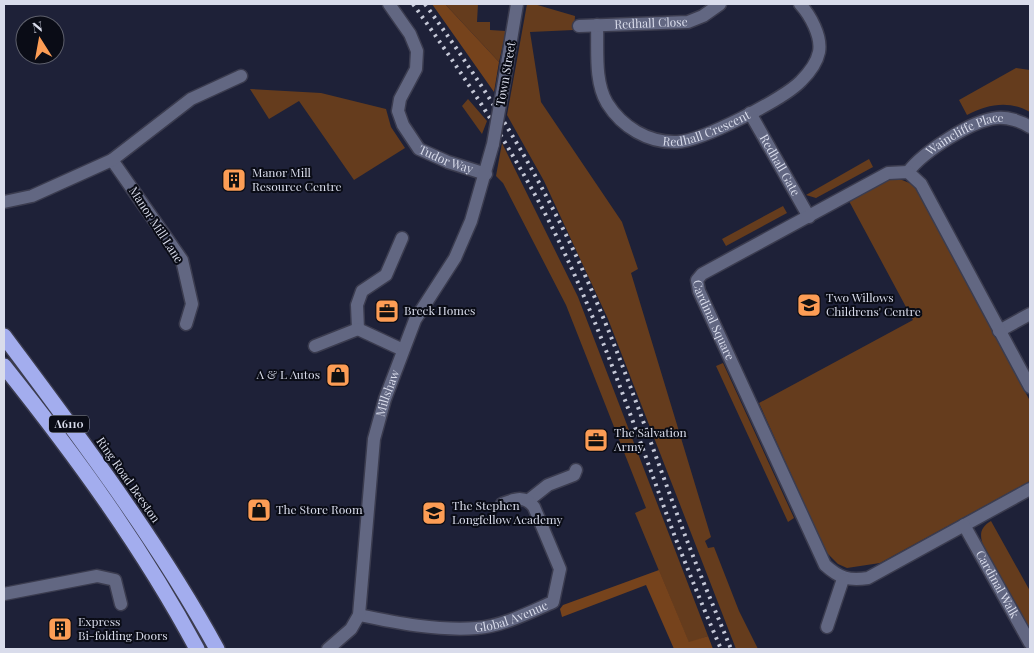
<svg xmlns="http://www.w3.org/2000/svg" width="1034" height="653" viewBox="0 0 1034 653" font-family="'Playfair Display',serif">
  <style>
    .green { fill: #653c1d }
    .forest { fill: #76431c }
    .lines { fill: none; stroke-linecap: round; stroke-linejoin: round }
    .minor-casing { stroke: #3b3c4f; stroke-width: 15 }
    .highway-casing { stroke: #3b3c4f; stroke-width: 18 }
    .minor { stroke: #626782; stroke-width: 12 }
    .highway { stroke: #a3adee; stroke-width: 15 }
    .rail { stroke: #c5c8d7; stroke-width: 4; stroke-dasharray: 2.5 5; stroke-linecap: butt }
    .minor-bridge-casing { stroke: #3b3c4f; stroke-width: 15; stroke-linecap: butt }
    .minor-bridge { stroke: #626782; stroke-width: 12 }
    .labels { text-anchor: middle; stroke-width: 4; stroke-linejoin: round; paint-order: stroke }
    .shield { fill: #0a0c16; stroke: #9b9eab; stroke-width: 1 }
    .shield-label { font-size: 11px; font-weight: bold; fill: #d9dceb }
    .street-label { font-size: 12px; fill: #d9dceb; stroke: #0a0c16 }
    .poi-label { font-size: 12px; fill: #d9dceb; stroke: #0a0c16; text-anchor: start }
  </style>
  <rect width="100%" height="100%" fill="#1e2138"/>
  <path class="green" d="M445 4H478L477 22H490V30L506 31 499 62Z
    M527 4H534L575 16 574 30 530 32 541 102 622 222 638 269 631 273 711 537 705 541 708 548 714 547 739 611 758 649H736L608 319 544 181 507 115Z
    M1016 68 1030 70V112C1009 100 988 104 967 115L959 100Z
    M250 89 321 93 386 109 391 127 405 148 354 180 299 101 269 119Z
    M468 99 487 121 482 134 462 106Z
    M502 143 578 297 708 636 689 643 635 513 646 508 566 305 503 183 496 176Z
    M869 159 873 167 816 198 806 195Z
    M897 178 912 184 917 190 1030 401V481L880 563 847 568 838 564 826 552 759 403 913 320 849 201 890 179Z
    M783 206 787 213 726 246 722 239Z
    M723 363 794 518 788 522 716 366Z
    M991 521 1030 591V631L983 545C979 533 981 527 991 521Z"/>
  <path class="forest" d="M432 4H445L499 62 494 92Z
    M659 570 689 642 708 636 713 649H674L646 585 562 617 560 609 563 605Z"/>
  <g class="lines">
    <g class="minor-casing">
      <g id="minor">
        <path id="s1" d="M389 4 410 34 417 51 416 69 400 99 398 111 403 125 419 149 448 162 486 174"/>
        <path id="s2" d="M597 25C598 49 594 81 607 103 622 127 648 143 677 142 702 141 784 99 801 81 809 73 817 62 819 52 822 36 810 15 800 4"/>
        <path id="s3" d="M579 26 688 22 703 16 720 4"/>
        <path d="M505 76 517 4"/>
        <path id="s4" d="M750 113 809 217"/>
        <path d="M112 160 182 260 192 304 186 324"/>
        <path id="s5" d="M908 172C923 152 972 120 997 118 1008 117 1021 121 1030 127"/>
        <path d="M4 202 32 196 112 160 191 99 241 76"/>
        <path d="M358 329 357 305 362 291 386 275 402 238"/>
        <path d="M999 331 1030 314"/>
        <path d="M315 346 358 329 403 350"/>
        <path id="s6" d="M1030 387 921 184 908 172 888 173 702 274 697 280 699 291 825 565C839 578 849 581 868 578L1030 489"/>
        <path d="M529 500 548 485 574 475 576 470"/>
        <path id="s7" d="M964 525 1030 643"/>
        <path d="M4 594 97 576 115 580 121 604"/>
        <path id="s8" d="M359 615C397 623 438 631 477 628 503 626 530 612 553 602L560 569 534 507C525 495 515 499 502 504"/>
        <path d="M827 627 843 579"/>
        <path id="s9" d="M328 649 351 629 359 615 374 439 385 399 415 320 455 258 471 221 493 144"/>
      </g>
    </g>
    <g class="highway-casing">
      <path id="highway" d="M4 336C79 437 156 538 217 649
        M4 366C75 455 143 548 197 649"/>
    </g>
    <use href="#minor" class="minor"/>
    <use href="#highway" class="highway"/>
    <path class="rail" d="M413 4C464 75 511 147 551 225 601 325 636 432 675 537 690 575 705 612 721 649
      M425 4C475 73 520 143 558 219 609 318 644 426 683 530 698 570 715 610 731 649"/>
    <g class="minor-bridge-casing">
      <path id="minor-bridge" d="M493 144 505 76"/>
    </g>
    <use href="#minor-bridge" class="minor-bridge"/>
  </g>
  <defs>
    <g id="building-square" transform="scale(1.25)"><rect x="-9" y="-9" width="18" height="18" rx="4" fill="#fd9d55" stroke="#0a0c16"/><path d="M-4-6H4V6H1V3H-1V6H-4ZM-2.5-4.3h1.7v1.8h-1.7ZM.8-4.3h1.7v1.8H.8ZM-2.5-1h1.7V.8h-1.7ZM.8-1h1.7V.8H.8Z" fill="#111"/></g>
    <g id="school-square" transform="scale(1.25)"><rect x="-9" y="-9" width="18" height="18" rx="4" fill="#fd9d55" stroke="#0a0c16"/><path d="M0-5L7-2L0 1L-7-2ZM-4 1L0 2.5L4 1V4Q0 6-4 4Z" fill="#111"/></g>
    <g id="office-square" transform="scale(1.25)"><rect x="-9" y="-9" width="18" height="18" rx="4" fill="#fd9d55" stroke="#0a0c16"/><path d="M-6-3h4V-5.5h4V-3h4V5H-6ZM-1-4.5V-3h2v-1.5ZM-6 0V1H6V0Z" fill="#111"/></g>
    <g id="shop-square" transform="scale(1.25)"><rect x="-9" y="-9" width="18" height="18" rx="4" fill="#fd9d55" stroke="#0a0c16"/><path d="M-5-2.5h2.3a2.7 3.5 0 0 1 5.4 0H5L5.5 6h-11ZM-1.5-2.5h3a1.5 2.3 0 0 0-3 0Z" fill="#111"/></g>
  </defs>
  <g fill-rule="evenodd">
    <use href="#building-square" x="234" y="180"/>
    <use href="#school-square" x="809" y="305"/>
    <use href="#office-square" x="387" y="311"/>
    <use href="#shop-square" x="338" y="375"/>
    <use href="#office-square" x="596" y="440"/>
    <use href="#shop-square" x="259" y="510"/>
    <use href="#school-square" x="434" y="513"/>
    <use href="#building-square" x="60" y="629"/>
  </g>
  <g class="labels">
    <rect class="shield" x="49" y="415.5" width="40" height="17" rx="4"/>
    <g class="shield-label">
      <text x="69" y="428">A6110</text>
    </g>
    <g class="street-label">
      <text dy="4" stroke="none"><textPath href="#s3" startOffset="72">Redhall Close</textPath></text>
      <text transform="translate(506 74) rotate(-80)" y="4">Town Street</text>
      <text dy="4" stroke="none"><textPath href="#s2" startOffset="195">Redhall Crescent</textPath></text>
      <text dy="4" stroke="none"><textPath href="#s5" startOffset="70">Waincliffe Place</textPath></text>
      <text dy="4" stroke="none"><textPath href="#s1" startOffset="192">Tudor Way</textPath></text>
      <text dy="4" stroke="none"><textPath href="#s4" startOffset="60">Redhall Gate</textPath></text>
      <text transform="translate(156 225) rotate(57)" y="4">Manor Mill Lane</text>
      <text dy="4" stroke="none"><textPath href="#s6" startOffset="531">Cardinal Square</textPath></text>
      <text dy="4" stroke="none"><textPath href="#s9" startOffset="271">Millshaw</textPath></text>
      <text transform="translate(128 480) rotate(55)" y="4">Ring Road Beeston</text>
      <text dy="4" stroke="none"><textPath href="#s7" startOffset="68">Cardinal Walk</textPath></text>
      <text dy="4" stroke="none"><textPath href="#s8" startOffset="155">Global Avenue</textPath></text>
    </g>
    <g class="poi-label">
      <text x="252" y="177">Manor Mill<tspan x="252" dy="14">Resource Centre</tspan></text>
      <text x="826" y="302">Two Willows<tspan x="826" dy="14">Childrens' Centre</tspan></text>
      <text x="404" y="315">Breck Homes</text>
      <text x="320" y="379" text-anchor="end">A &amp; L Autos</text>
      <text x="614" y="437">The Salvation<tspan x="614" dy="14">Army</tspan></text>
      <text x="452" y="510">The Stephen<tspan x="452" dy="14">Longfellow Academy</tspan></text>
      <text x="276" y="514">The Store Room</text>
      <text x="78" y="626">Express<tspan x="78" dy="14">Bi-folding Doors</tspan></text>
    </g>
  </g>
  <rect width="1034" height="653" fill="none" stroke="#d9dceb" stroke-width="10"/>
  <g transform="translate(40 40) rotate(349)"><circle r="24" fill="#0a0c16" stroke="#5d5f6b"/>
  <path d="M0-4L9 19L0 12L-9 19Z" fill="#fd9d55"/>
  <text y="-8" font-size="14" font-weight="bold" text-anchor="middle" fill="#d9dceb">N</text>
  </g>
</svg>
